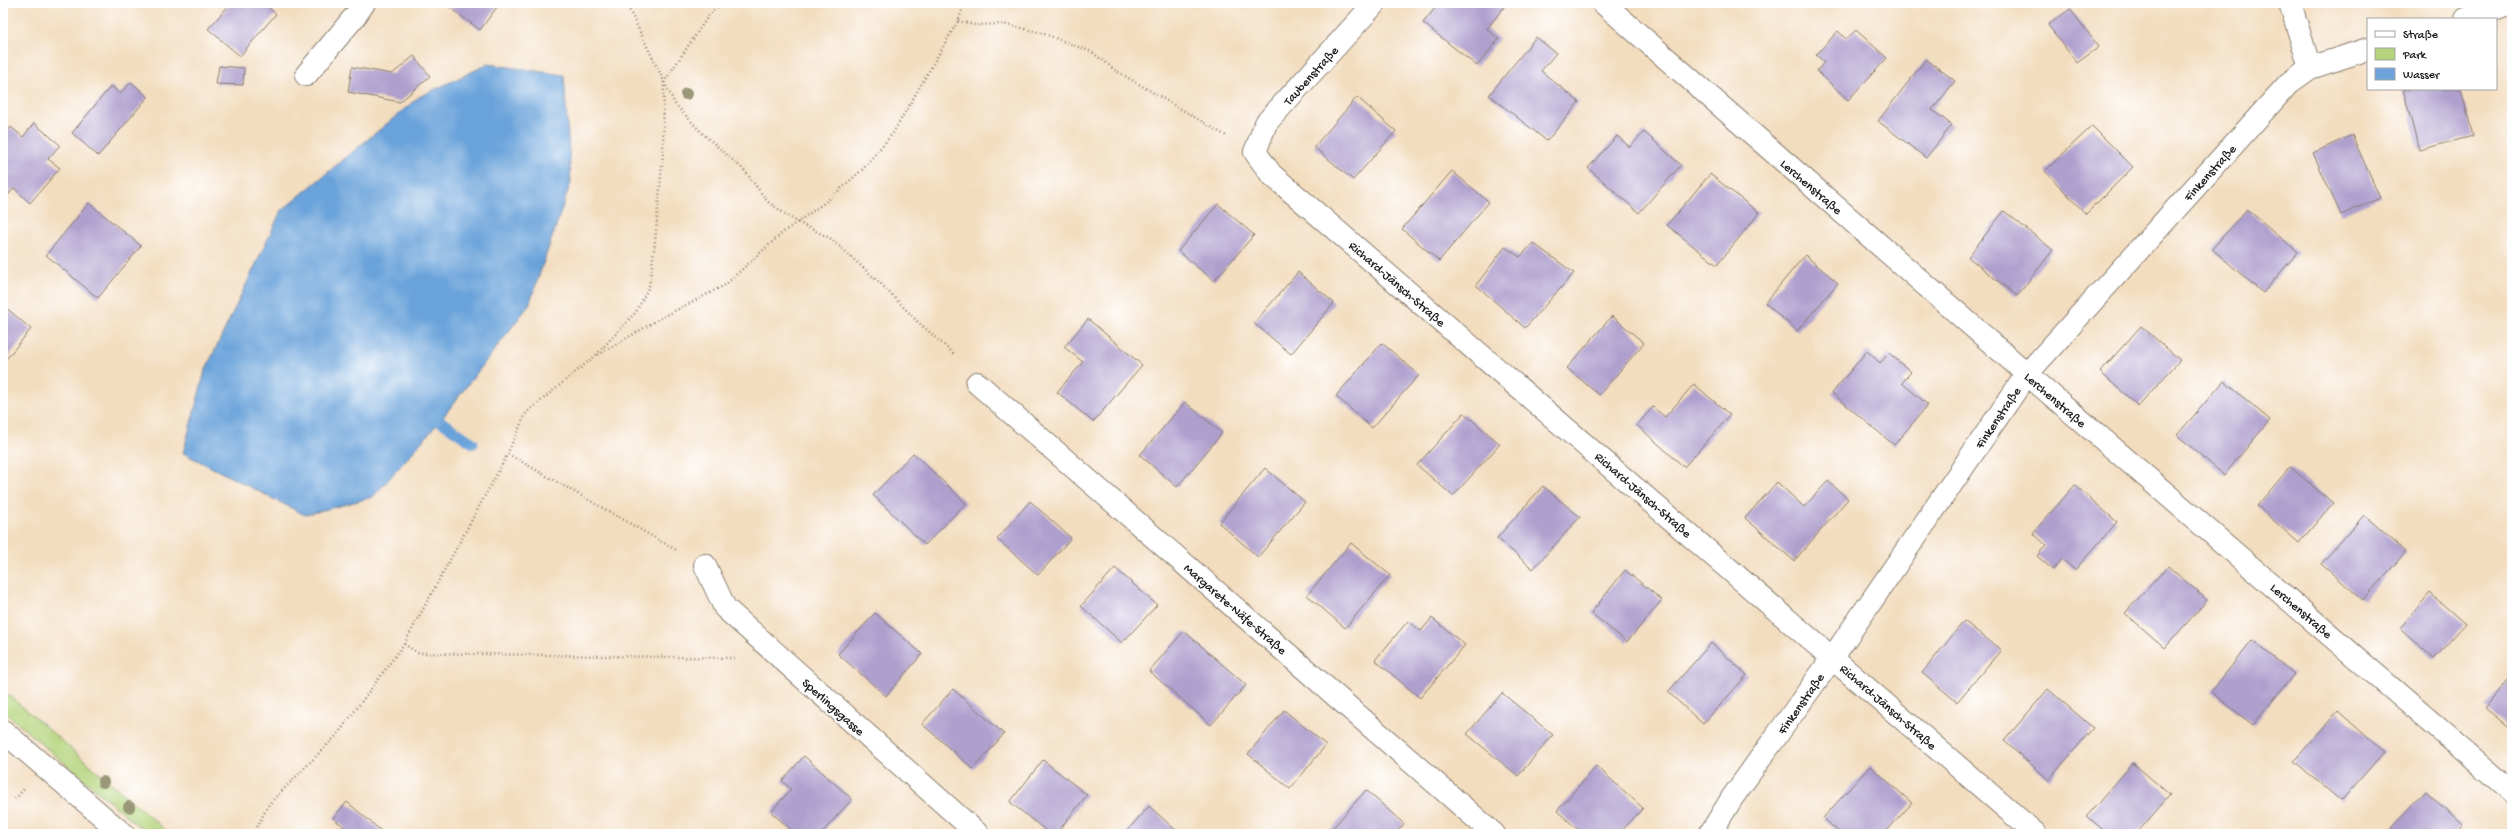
<svg xmlns="http://www.w3.org/2000/svg" width="2515" height="837" viewBox="0 0 2515 837" font-family="'Gochi Hand',sans-serif">
  <style>
    .green { fill: #b4d47c; stroke: #68784c }
    .water { fill: #6ba3da; stroke: #44607b }
    .lines { fill: none; stroke-linecap: round; stroke-linejoin: round }
    .stream { stroke: #6ba3da; stroke-width: 11 }
    .building { fill: #ae9fcd }
    .street-casing { stroke: #887c6e; stroke-width: 24 }
    .secondary-casing { stroke: #887c6e; stroke-width: 24 }
    .path { stroke: #887c6e; stroke-width: 2.5; stroke-dasharray: 1 3; stroke-linecap: butt }
    .street { stroke: #fff; stroke-width: 22 }
    .secondary { stroke: #fff; stroke-width: 22 }
    .tree { fill: #9a9678 }
    .labels { text-anchor: middle; stroke-width: 4; stroke-linejoin: round; paint-order: stroke }
    .street-label { font-size: 13px; fill: #1c1c1c; stroke: #fff }
  </style>
  <rect width="100%" height="100%" fill="#fff"/>
  <filter id="ink" filterUnits="userSpaceOnUse"><feTurbulence type="fractalNoise" baseFrequency=".025" numOctaves="2"/><feDisplacementMap in="SourceGraphic" scale="8" xChannelSelector="R" yChannelSelector="G"/><feConvolveMatrix kernelMatrix="1 2 1 2 8 2 1 2 1" color-interpolation-filters="sRGB"/></filter>
  <filter id="wash" filterUnits="userSpaceOnUse"><feTurbulence type="fractalNoise" baseFrequency=".012" numOctaves="4" result="noise"/><feDisplacementMap in="SourceGraphic" scale="16" xChannelSelector="R" yChannelSelector="G"/><feGaussianBlur stdDeviation="0.9" result="paint"/><feColorMatrix in="noise" values="0 0 0 0 0 0 0 0 0 0 0 0 0 0 0 0 0 1.4 0 .05"/><feComposite in="paint" operator="in"/></filter>
  <g filter="url(#wash)">
    <rect width="100%" height="100%" fill="#f3ddbf"/>
    <path class="green" d="M3 690 170 834H148L3 711Z"/>
    <path class="water" d="M488 64 564 75 571 182 529 305 440 421 373 497 305 515 183 453 205 371 281 211 419 97Z"/>
    <g class="lines">
      <path class="stream" d="M440 421 473 443"/>
    </g>
    <g id="blocks">
      <path class="building" d="M231 3H263L276 14 240 56 208 29Z
        M444 3H500L480 30Z
        M1439 3H1507L1487 29 1499 39 1477 66 1423 23Z
        M2070 9 2099 47 2077 63 2048 25Z
        M1856 30 1887 58 1848 100 1817 71 1824 62 1816 55 1838 31 1846 39Z
        M1536 37 1556 53 1541 71 1579 102 1547 141 1489 95Z
        M414 56 430 76 400 102 348 92 352 67 392 74Z
        M1926 59 1955 81 1932 110 1952 125 1926 158 1878 121Z
        M219 66 244 68 243 85 216 84Z
        M131 82 148 97 98 156 72 133 111 86 120 94Z
        M2403 89H2461L2473 136 2419 150Z
        M1357 97 1396 131 1353 180 1314 147Z
        M34 123 60 145 48 159 60 168 30 203 14 188 5 199 3 197V136L11 127 23 137Z
        M2092 126 2133 167 2086 214 2045 171Z
        M1644 132 1681 165 1639 213 1588 168 1617 136 1630 147Z
        M2352 135 2380 198 2341 215 2313 153Z
        M1452 171 1489 202 1439 261 1402 229Z
        M1710 174 1759 213 1717 265 1667 225Z
        M89 203 141 246 98 298 46 255Z
        M1218 204 1254 235 1214 281 1178 251Z
        M2247 209 2298 252 2263 293 2212 249Z
        M2004 211 2053 250 2017 296 1968 257Z
        M1533 243 1574 273 1525 328 1476 285 1505 247 1520 257Z
        M1805 255 1838 283 1797 331 1765 303Z
        M1298 272 1334 303 1291 354 1254 323Z
        M3 305 31 329 3 363Z
        M1612 316 1644 343 1599 395 1567 368Z
        M1088 319 1142 365 1093 422 1057 392 1083 362 1064 347Z
        M2141 326 2180 360 2138 406 2100 372Z
        M1382 343 1419 375 1372 428 1336 396Z
        M1867 351 1880 363 1889 353 1911 372 1902 383 1928 405 1894 445 1832 393Z
        M2224 381 2270 420 2224 475 2177 435Z
        M1694 384 1730 415 1684 467 1637 425 1653 407 1665 417Z
        M1185 402 1222 433 1177 487 1140 455Z
        M1464 413 1500 444 1453 496 1417 465Z
        M913 453 966 503 925 545 873 495Z
        M2290 467 2333 503 2299 543 2257 506Z
        M1265 468 1305 502 1258 557 1219 523Z
        M1828 481 1848 499 1794 561 1745 518 1777 482 1804 507Z
        M2075 485 2117 522 2075 570 2062 559 2053 570 2037 556 2046 545 2033 533Z
        M1543 486 1580 517 1533 569 1497 538Z
        M1030 501 1071 538 1038 575 997 539Z
        M2364 515 2406 552 2363 600 2321 564Z
        M1351 543 1390 575 1345 628 1307 595Z
        M2168 566 2207 600 2165 648 2125 613Z
        M1115 568 1157 605 1122 643 1081 606Z
        M1625 570 1662 600 1627 642 1591 613Z
        M2430 593 2465 624 2434 659 2400 628Z
        M875 613 922 654 886 696 838 654Z
        M1432 618 1465 645 1420 698 1375 660 1408 621 1421 631Z
        M1964 621 2001 650 1957 702 1922 673Z
        M1184 631 1246 685 1211 725 1149 671Z
        M2252 640 2294 674 2253 725 2211 692Z
        M1711 643 1747 675 1703 724 1668 692Z
        M2512 675V730L2485 708Z
        M953 689 1004 734 973 769 922 724Z
        M2048 689 2093 728 2049 780 2004 741Z
        M1502 693 1553 735 1518 776 1467 734Z
        M1284 710 1326 745 1290 789 1248 754Z
        M2338 711 2384 752 2341 801 2294 761Z
        M804 756 852 799 821 834H796L771 812 791 789 782 781Z
        M1043 760 1087 795 1056 834H1050L1010 802Z
        M2133 763 2170 795 2136 834H2108L2087 816Z
        M1596 766 1643 808 1619 834H1583L1557 811Z
        M1870 766 1912 803 1884 834H1841L1823 818Z
        M1366 790 1404 824 1395 834H1335L1331 830Z
        M2426 791 2462 825 2454 834H2397L2391 828Z
        M347 802 385 834H340L345 828 333 818Z
        M1149 806 1180 834H1124Z"/>
    </g>
  </g>
  <g filter="url(#ink)">
    <use href="#blocks" fill-opacity="0" stroke="#887c6e" stroke-width="1"/>
    <g class="lines">
      <g class="street-casing">
        <path id="street" d="M1375 3 1266 123 1255 152 1271 174 2036 834
          M1603 3 2027 374 2512 792
          M2290 3 2310 68
          M2465 19 2512 4
          M306 75 356 15 364 3
          M977 383 1494 834
          M705 565 725 608 978 834
          M1710 834 1732 798 1833 657 2027 374 2289 83 2310 68 2368 49"/>
      </g>
      <g class="secondary-casing">
        <path id="secondary" d="M3 731 123 834"/>
      </g>
      <path class="path" d="M626 3 675 104 702 133 744 170 768 202 797 222 830 238 880 283 917 321 954 354
        M958 21 975 25 1004 24 1042 33 1092 52 1115 70 1228 137
        M598 355 661 318 725 285 782 233 827 201 862 170 893 133 958 21 965 3
        M508 454 678 551
        M404 644 418 653 734 658
        M15 799 25 788
        M253 834 269 804 337 735 404 644 504 461 526 413 595 356 636 312 649 287 655 242 663 154 664 82 709 15 721 3"/>
      <use href="#street" class="street"/>
      <use href="#secondary" class="secondary"/>
    </g>
    <g class="tree">
      <circle cx="686" cy="94" r="6"/>
      <circle cx="103" cy="782" r="6"/>
      <circle cx="129" cy="807" r="6"/>
    </g>
  </g>
  <g class="labels">
    <g class="street-label">
      <text transform="translate(1310 75) rotate(-48)" y="5">Taubenstraße</text>
      <text transform="translate(2209 172) rotate(-48)" y="5">Finkenstraße</text>
      <text transform="translate(1812 186) rotate(41)" y="5">Lerchenstraße</text>
      <text transform="translate(1398 283) rotate(41)" y="5">Richard-Jänsch-Straße</text>
      <text transform="translate(2056 399) rotate(41)" y="5">Lerchenstraße</text>
      <text transform="translate(1997 417) rotate(-56)" y="5">Finkenstraße</text>
      <text transform="translate(1644 494) rotate(41)" y="5">Richard-Jänsch-Straße</text>
      <text transform="translate(1236 608) rotate(41)" y="5">Margarete-Näfe-Straße</text>
      <text transform="translate(2302 610) rotate(41)" y="5">Lerchenstraße</text>
      <text transform="translate(1800 703) rotate(-55)" y="5">Finkenstraße</text>
      <text transform="translate(834 706) rotate(42)" y="5">Sperlingsgasse</text>
      <text transform="translate(1889 706) rotate(41)" y="5">Richard-Jänsch-Straße</text>
    </g>
  </g>
  <rect width="2515" height="837" fill="none" stroke="#fff" stroke-width="16"/>
  <rect x="2367" y="18" width="130" height="72" fill="#ffffff" stroke="#a4a4a4"/>
  <rect x="2375" y="31" width="20" height="6" fill="#ffffff" stroke="#a4a4a4"/>
  <text x="2403" y="38" font-size="12" fill="#1c1c1c">Straße</text>
  <rect x="2375" y="48" width="20" height="12" fill="#b4d47c" stroke="#a4a4a4"/>
  <text x="2403" y="58" font-size="12" fill="#1c1c1c">Park</text>
  <rect x="2375" y="68" width="20" height="12" fill="#6ba3da" stroke="#a4a4a4"/>
  <text x="2403" y="78" font-size="12" fill="#1c1c1c">Wasser</text>
</svg>
